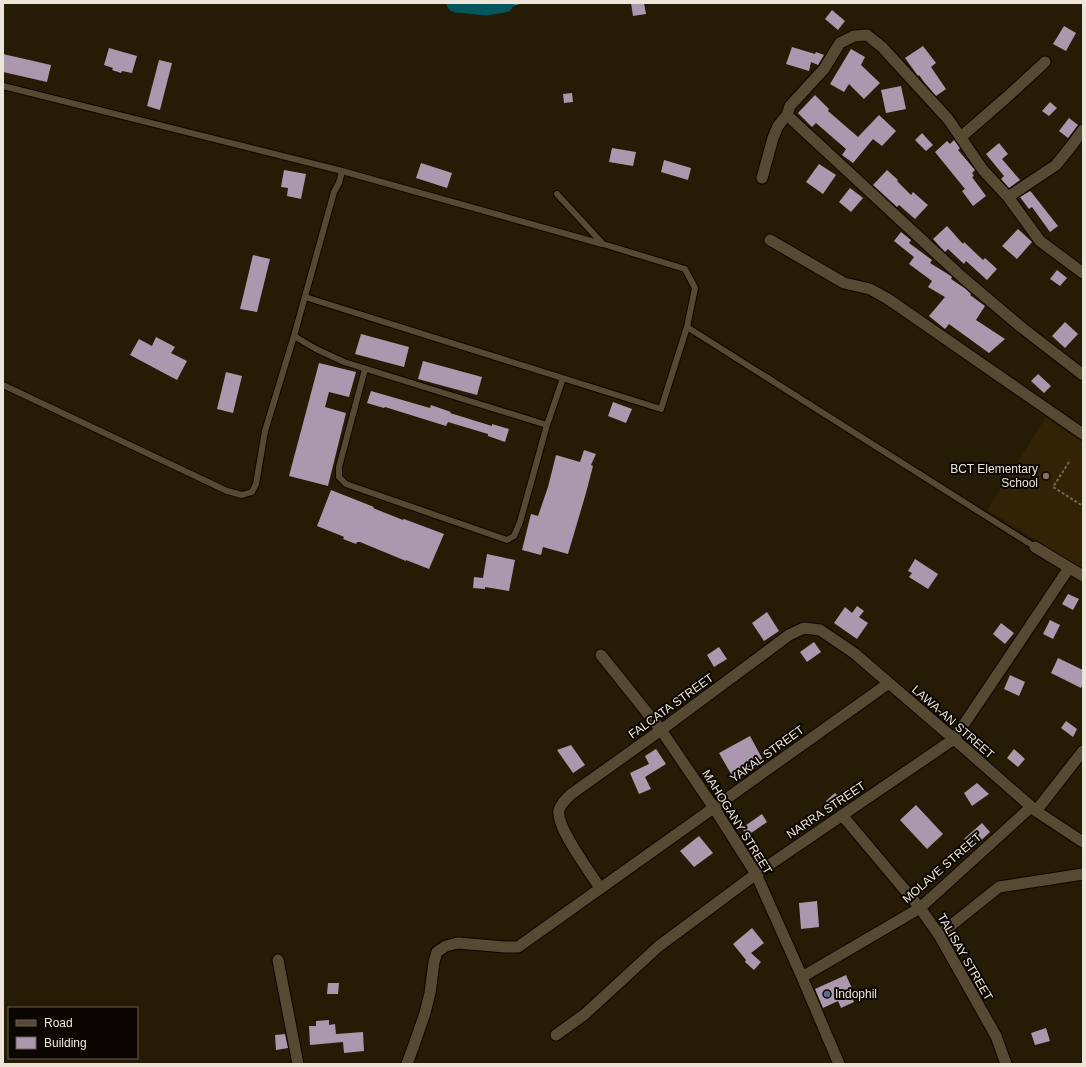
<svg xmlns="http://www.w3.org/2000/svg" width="1086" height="1067" viewBox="0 0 1086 1067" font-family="Helvetica,sans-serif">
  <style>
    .built { fill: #322305 }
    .water { fill: #04565c; stroke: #4a8181 }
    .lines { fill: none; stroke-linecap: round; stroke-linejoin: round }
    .river { stroke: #04565c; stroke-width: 19 }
    .building { fill: #ab98af }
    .service-casing { stroke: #0f0500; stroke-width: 8 }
    .minor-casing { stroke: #0f0500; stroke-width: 13 }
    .path { stroke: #726855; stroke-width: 2; stroke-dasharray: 3 2; stroke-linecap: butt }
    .service { stroke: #574a33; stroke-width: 6 }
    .minor { stroke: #574a33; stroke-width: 11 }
    .education-dot { fill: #8d6e63; stroke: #0b0601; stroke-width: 1.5 }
    .service-dot { fill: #5c6f8a; stroke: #0b0601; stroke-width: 1.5 }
    .labels { text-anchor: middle; stroke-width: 4; stroke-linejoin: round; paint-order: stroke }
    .poi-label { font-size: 12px; fill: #ede5d8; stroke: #0b0601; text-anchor: end }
    .street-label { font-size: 12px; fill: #ede5d8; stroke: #0b0601 }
  </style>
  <rect width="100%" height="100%" fill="#261b05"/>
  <path class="built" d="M1046 417 1083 443V569L987 510Z"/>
  <path class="water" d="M478 3H522L495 10 471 5Z"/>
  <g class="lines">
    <path class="river" d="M456 3 487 6 504 3"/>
  </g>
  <path class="building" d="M631 3H644L646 14 633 16Z
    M832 10 845 21 838 30 825 19Z
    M1064 26 1076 33 1066 51 1053 44Z
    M923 46 936 63 931 67 946 89 936 96 924 82 919 75 918 76 905 58Z
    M792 47 815 54 816 52 824 55 818 65 811 62 809 71 786 64Z
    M109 48 137 56 132 73 122 71 121 73 112 70 113 68 104 65Z
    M851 49 865 57 861 65 880 83 864 99 849 84 844 92 830 84Z
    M3 54 51 65 47 82 3 72Z
    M159 60 172 63 160 110 147 106Z
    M901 86 906 109 886 113 881 90Z
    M572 93 573 102 564 103 563 94Z
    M815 95 829 109 828 111 858 137 879 115 896 131 882 146 873 139 853 163 842 155 846 149 816 123 812 127 798 113Z
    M1050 102 1057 108 1049 116 1042 111Z
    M1069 118 1078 125 1068 138 1059 131Z
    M922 133 933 145 926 151 915 140Z
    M954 140 960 148 958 150 975 170 972 173 974 176 972 177 986 196 973 206 962 191 965 189 935 152 947 141 950 144Z
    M999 143 1008 154 1002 159 1020 180 1009 188 1001 179 1004 176 986 154Z
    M612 148 636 152 633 166 609 162Z
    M664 160 691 168 688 180 661 172Z
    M421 163 452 173 447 188 416 178Z
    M819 164 836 175 823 194 806 182Z
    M284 170 306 174 301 199 287 196 288 188 281 187Z
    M887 170 898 180 897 181 911 195 913 192 928 205 915 219 899 205 897 207 873 185Z
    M850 188 863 198 851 212 839 202Z
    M1030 191 1032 193 1058 226 1050 232 1032 207 1029 209 1020 197Z
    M947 226 963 244 964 242 983 260 985 258 997 269 987 280 966 261 964 264 948 249 945 252 933 239Z
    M1018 229 1032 242 1017 259 1002 246Z
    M901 232 911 240 909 243 932 260 930 263 951 276 952 277 951 279 966 289 971 294 970 295 985 306 976 320 1005 339 989 353 949 324 945 329 929 316 945 297 928 287 932 281 909 264 914 257 894 241Z
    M253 255 270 259 257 312 240 309Z
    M1057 270 1067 278 1060 286 1050 279Z
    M1065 322 1078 334 1065 348 1052 336Z
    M361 334 409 347 404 367 355 354Z
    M156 337 175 347 171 353 187 361 177 380 130 355 139 339 152 346Z
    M423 361 482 377 477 395 418 379Z
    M319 363 356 372 349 397 329 392 325 407 346 413 328 486 289 476Z
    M226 372 242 376 233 413 217 409Z
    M1038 374 1051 386 1044 393 1031 381Z
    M371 391 430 408 431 405 451 412 450 413 492 426V424L509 429 505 442 488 436V434L448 422 446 426 385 407 384 408 367 403Z
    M613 402 632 409 626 423 608 416Z
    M584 450 596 454 591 465 593 466 586 493 568 554 543 547 541 555 522 550 531 514 538 516 548 487 556 455 580 462Z
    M331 490 374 507 373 508 403 520 404 519 444 534 429 569 406 560V561L360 542H357L356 544 343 539 344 537 342 536 317 526Z
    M487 554 515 560 509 591 485 587V589L473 588 474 577 483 578Z
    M915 559 938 574 928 589 909 577 912 573 908 571Z
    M1068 594 1079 599 1073 610 1062 604Z
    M857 606 864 611 859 617 868 623 857 639 834 623 845 607 852 613Z
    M767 612 779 631 764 641 752 623Z
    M1050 620 1060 625 1053 639 1043 634Z
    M1001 623 1014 633 1005 644 993 634Z
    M814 642 821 652 807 662 800 652Z
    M719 647 727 659 714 667 707 655Z
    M1058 658 1083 670V684L1081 688 1051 673Z
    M1010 675 1025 682 1019 696 1004 689Z
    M1066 721 1077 729 1073 737 1061 728Z
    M750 736 763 760 734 779 719 753Z
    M571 745 585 765 573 773 557 750Z
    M656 749 666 764 645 777 651 789 639 794 630 773 649 764 645 756Z
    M1014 749 1025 759 1018 767 1007 758Z
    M977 783 989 794 972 806 964 793Z
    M835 793 842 800 832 808 826 801Z
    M916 805 943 834 927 849 900 820Z
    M762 814 767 822 747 836 742 828Z
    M982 823 990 832 973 848 964 839Z
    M699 836 713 853 694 867 680 851Z
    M817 901 819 927 801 929 799 903Z
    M752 928 764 943 751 953 761 962 754 970 745 962 746 960 733 944Z
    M846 975 854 993 851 995 854 1002 841 1008 838 1001 823 1008 815 989Z
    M328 983H339L338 994H327Z
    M329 1020V1025L335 1024 336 1034 363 1032 364 1051 344 1053 343 1042 310 1045 309 1026H316V1021Z
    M1046 1028 1050 1041 1035 1045 1031 1033Z
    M285 1034 288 1048 276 1050 275 1035Z"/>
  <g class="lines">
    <g class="service-casing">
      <path id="service" d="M3 86 342 171 339 183 334 192 294 336 265 431 256 484 252 492 242 495 227 491 3 385
        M342 171 602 244
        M305 297 661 409 687 327 695 288 685 269 603 244 557 194
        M687 327 1035 547
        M294 336 316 349 344 362 547 425
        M365 369 339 467V477L346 484 507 540 514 536 520 522 547 425 563 378"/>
    </g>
    <g class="minor-casing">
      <path id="minor" d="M787 115 962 277 1021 327 1083 375
        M961 137 1007 97 1045 62
        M762 178 773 138 778 126 787 115 790 106 824 69 840 43 854 36 867 35 882 47 948 119 983 170 1008 197 1040 241 1083 273
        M1008 197 1056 165 1072 145 1083 130
        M770 240 844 283 870 289 888 299 1083 434
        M1035 547 1083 576
        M601 655 661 730 714 808 756 874 802 977 839 1064
        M1036 811 1083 751
        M842 815 920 908 939 935 996 1036 1006 1064
        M600 888C590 872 555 826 559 810 561 803 566 800 570 795L661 730 789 635 804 628 820 630 854 653 954 739 1036 811 1083 842
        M939 935 999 887 1083 874
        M278 960 298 1064
        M802 977 920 908 1031 807
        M556 1035 585 1014 659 946 756 874 954 739 1069 568
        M407 1064 414 1045 425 1013 430 993 434 962 437 952 446 946 458 943 505 947H518L889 683"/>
    </g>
    <path class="path" d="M1069 462 1053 487 1083 506"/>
    <use href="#service" class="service"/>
    <use href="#minor" class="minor"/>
  </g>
  <circle class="education-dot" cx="1046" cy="476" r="4"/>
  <circle class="service-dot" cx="827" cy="994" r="4"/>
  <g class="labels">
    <g class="poi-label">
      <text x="1038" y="473">BCT Elementary<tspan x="1038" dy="14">School</tspan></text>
      <text x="835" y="998" text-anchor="start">Indophil</text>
    </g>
    <g class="street-label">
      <text transform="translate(671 706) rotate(-36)" y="4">FALCATA STREET</text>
      <text transform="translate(953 722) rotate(41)" y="4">LAWA-AN STREET</text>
      <text transform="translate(767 754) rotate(-36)" y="4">YAKAL STREET</text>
      <text transform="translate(826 810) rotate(-34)" y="4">NARRA STREET</text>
      <text transform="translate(737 822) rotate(58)" y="4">MAHOGANY STREET</text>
      <text transform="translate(942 868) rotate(-41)" y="4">MOLAVE STREET</text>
      <text transform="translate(965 957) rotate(60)" y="4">TALISAY STREET</text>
    </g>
  </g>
  <rect width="1086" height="1067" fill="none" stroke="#ede5d8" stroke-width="8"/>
  <rect x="8" y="1007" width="130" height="52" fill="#0b0601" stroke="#655f57"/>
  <rect x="16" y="1020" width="20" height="6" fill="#574a33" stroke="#655f57"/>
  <text x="44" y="1027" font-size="12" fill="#ede5d8">Road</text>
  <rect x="16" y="1037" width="20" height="12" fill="#ab98af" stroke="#655f57"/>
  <text x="44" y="1047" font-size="12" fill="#ede5d8">Building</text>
</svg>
